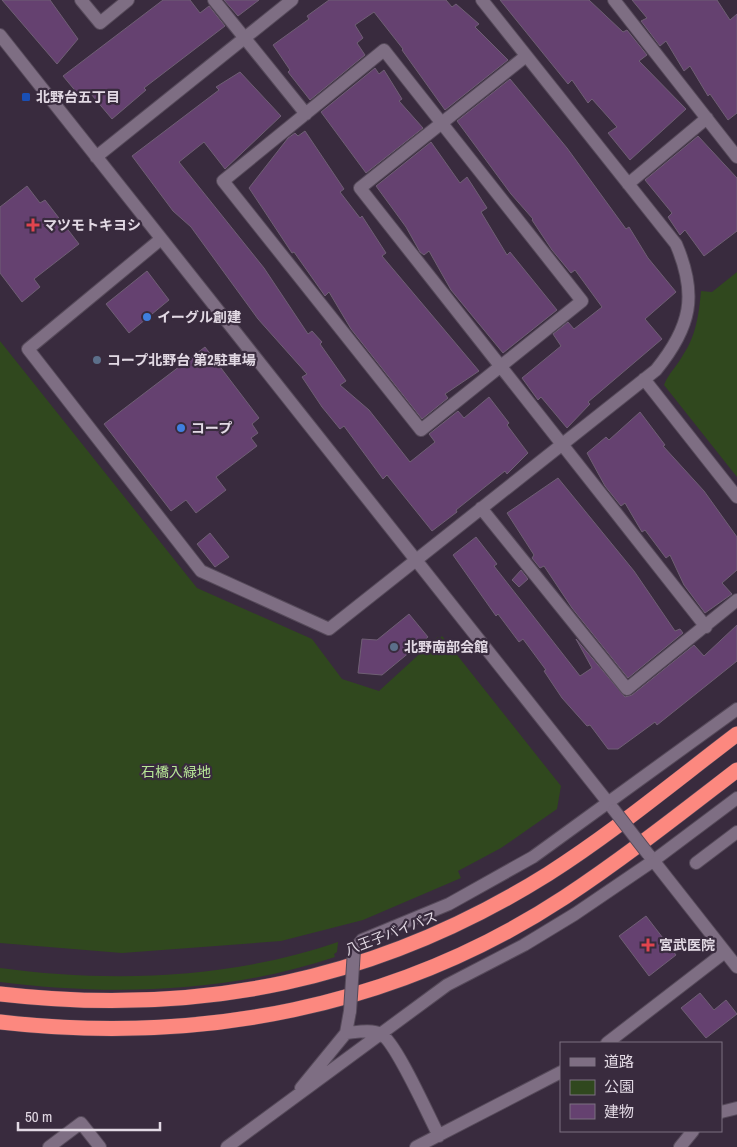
<svg xmlns="http://www.w3.org/2000/svg" width="737" height="1147" viewBox="0 0 737 1147" font-family="'Archivo Narrow','Noto Sans JP',sans-serif">
  <style>
    .green { fill: #30481e }
    .building { fill: #654170; stroke: #6f5f74 }
    .lines { fill: none; stroke-linecap: round; stroke-linejoin: round }
    .minor-casing { stroke: #564a5a; stroke-width: 14 }
    .highway-casing { stroke: #564a5a; stroke-width: 16 }
    .minor { stroke: #7e6e83; stroke-width: 12 }
    .highway { stroke: #fc887f; stroke-width: 15 }
    .minor-bridge-casing { stroke: #564a5a; stroke-width: 14; stroke-linecap: butt }
    .minor-bridge { stroke: #7e6e83; stroke-width: 12 }
    .transit-dot { fill: #1a4fb4; stroke: #392b3e; stroke-width: 2 }
    .health-dot { fill: #e0444e; stroke: #392b3e; stroke-width: 2 }
    .shop-dot { fill: #3f7fe0; stroke: #392b3e; stroke-width: 2 }
    .service-dot { fill: #5c6f8a; stroke: #392b3e; stroke-width: 2 }
    .labels { text-anchor: middle; stroke-width: 4.5; stroke-linejoin: round; paint-order: stroke }
    .poi-label { font-size: 14px; font-weight: bold; fill: #e2d9e4; stroke: #392b3e; text-anchor: start }
    .park-label { font-size: 14px; fill: #b7e697; stroke: #392b3e }
    .street-label { font-size: 14px; fill: #e2d9e4; stroke: #392b3e }
  </style>
  <rect width="100%" height="100%" fill="#392b3e"/>
  <path class="green" d="M737 272V477L664 385C668 374 677 366 683 355 696 336 699 314 701 291L712 292Z
    M0 341 197 588 312 639 342 679 379 691 438 637 439 639 442 636 561 786 557 809 501 848 458 871 461 878 363 920 281 941 122 953 0 943Z
    M338 942 337 952 334 954 335 957C228 993 111 996 0 982V968C111 983 231 979 338 942Z"/>
  <path class="building" d="M2 0H50L78 39 57 64Z
    M163 0H190L200 13 209 6 225 26 144 88 146 90 112 119 91 94 83 100 63 76Z
    M224 0H259L238 16Z
    M329 0H446L452 7 456 4 479 24 475 27 508 60 445 110 402 50 403 49 374 12 355 25 363 38 357 43 365 55 310 100 288 72 290 70 273 45 309 19 307 16Z
    M500 0H589L623 32 627 30 647 55 639 61 686 109 630 160 608 133 617 127 592 99 588 103 572 80 568 84Z
    M632 0H717L730 20 737 14V113L728 120 710 94 708 96 690 66 684 71 666 41 660 46 641 21 647 18Z
    M375 68 379 74 384 70 402 99 399 101 423 128 366 173 321 112Z
    M240 72 281 116 225 169 204 142 179 162 264 268 308 334 312 331 322 342 320 344 346 381 340 385 369 410 410 462 435 442 429 434 458 411 464 418 489 397 509 423 507 425 528 453 507 474 505 471 456 510 457 512 432 531 387 475 383 479 344 426 340 429 322 407 302 377 307 374 258 319 191 227 173 211 132 156 219 90 216 87Z
    M510 79 567 148 626 229 629 227 648 258 676 292 645 319 662 339 588 402 590 404 567 428 541 397 538 400 522 378 561 346 553 334 568 322 574 329 602 307 575 270 571 273 552 250 532 220 533 219 511 194 457 121Z
    M305 131 344 189 340 192 360 218 362 216 386 253 382 256 479 371 445 394 448 398 422 419 351 329 329 292 325 296 294 252 292 253 249 188 288 138 295 133 298 136Z
    M698 136 737 178V231L704 256 685 230 680 235 668 217 672 213 645 180Z
    M431 142 460 183 467 177 487 208 481 212 507 255 510 252 557 310 503 353 451 290 429 251 424 255 420 252 406 227 376 186Z
    M27 186 40 203 45 200 79 244 34 279 40 287 22 302 0 273V207Z
    M147 271 169 300 129 333 106 304Z
    M205 347 259 418 252 424 258 433 251 438 257 446 216 477 226 490 196 513 186 500 171 511 104 424Z
    M640 412 665 445 663 446 704 491 737 537V570L722 583 732 594 705 613 684 585 670 555 666 558 645 530 642 532 625 503 621 506 605 486 587 453 606 437 609 440Z
    M558 478 634 571 675 631 680 629 683 633 628 678 572 608 544 566 540 568 532 558 534 555 507 513Z
    M210 533 229 557 215 567 197 544Z
    M476 537 497 564 494 566 580 676 592 668 576 639 625 697 632 695 694 645 704 656 737 625V661L657 725 655 722 618 749H608L590 725 587 726 562 698 544 671 546 670 523 639 519 642 498 614 496 616 453 555Z
    M521 570 528 579 519 587 512 580Z
    M409 614 428 637 382 675 358 673 362 639 377 640Z
    M646 916 676 955 649 976 619 936Z
    M700 993 714 1010 726 1000 737 1014 706 1038 681 1008Z"/>
  <g class="lines">
    <g class="minor-casing">
      <path id="minor" d="M81 0 100 23 128 0
        M214 0 306 114
        M614 0 737 157
        M0 35 614 810
        M384 50 582 301 421 430 223 181Z
        M526 56 360 188 706 627
        M96 157 292 0
        M628 184 707 118
        M161 239 28 349 201 571 329 629 656 370C691 327 698 295 676 244L482 0
        M644 379 737 497
        M481 508 627 689 737 600
        M649 855 737 967
        M696 863 737 832
        M354 950 362 940 449 904 533 857 737 709
        M346 1033C357 1032 372 1029 381 1034 396 1042 429 1117 439 1136
        M607 1043 725 952
        M301 1088 346 1033 350 1011
        M721 1112 737 1108
        M49 1147 81 1123 100 1147
        M227 1147 447 985 524 945 575 914 653 861 737 798
        M416 1147 561 1072
        M680 1147 693 1131"/>
    </g>
    <g class="highway-casing">
      <path id="highway" d="M0 994C199 1017 377 981 548 874 614 832 675 781 737 734
        M0 1022C199 1045 396 1008 565 897 624 858 681 813 737 770"/>
    </g>
    <use href="#minor" class="minor"/>
    <use href="#highway" class="highway"/>
    <g class="minor-bridge-casing">
      <path id="minor-bridge" d="M614 810 648 854
        M350 1011 354 950"/>
    </g>
    <use href="#minor-bridge" class="minor-bridge"/>
  </g>
  <rect class="transit-dot" x="21" y="92" width="10" height="10" rx="2.5"/>
  <g class="health-dot">
    <path d="M30.5 217.5h5v5h5v5h-5v5h-5v-5h-5v-5h5z"/>
    <path d="M645.5 937.5h5v5h5v5h-5v5h-5v-5h-5v-5h5z"/>
  </g>
  <g class="shop-dot">
    <circle cx="147" cy="317" r="5"/>
    <circle cx="181" cy="428" r="5"/>
  </g>
  <g class="service-dot">
    <circle cx="97" cy="360" r="5"/>
    <circle cx="394" cy="647" r="5"/>
  </g>
  <g class="labels">
    <g class="poi-label">
      <text x="36" y="102">北野台五丁目</text>
      <text x="43" y="230">マツモトキヨシ</text>
      <text x="157" y="322">イーグル創建</text>
      <text x="107" y="365">コープ北野台 第2駐車場</text>
      <text x="191" y="433">コープ</text>
      <text x="404" y="652">北野南部会館</text>
      <text x="659" y="950">宮武医院</text>
    </g>
    <g class="park-label">
      <text x="176" y="777">石橋入緑地</text>
    </g>
    <g class="street-label">
      <text transform="translate(391 933) rotate(-21)" y="5">八王子バイパス</text>
    </g>
  </g>
  <rect x="560" y="1042" width="162" height="90" fill="#392b3e" stroke="#7d7180"/>
  <rect x="570" y="1058" width="25" height="8" fill="#7e6e83" stroke="#7d7180"/>
  <text x="604" y="1067" font-size="15" fill="#e2d9e4">道路</text>
  <rect x="570" y="1080" width="25" height="15" fill="#30481e" stroke="#7d7180"/>
  <text x="604" y="1092" font-size="15" fill="#e2d9e4">公園</text>
  <rect x="570" y="1104" width="25" height="15" fill="#654170" stroke="#7d7180"/>
  <text x="604" y="1117" font-size="15" fill="#e2d9e4">建物</text>
  <path d="M18 1122v8h142v-8" fill="none" stroke="#e2d9e4" stroke-width="2.5"/>
  <text x="25" y="1122" font-size="15" fill="#e2d9e4" stroke="#392b3e" stroke-width="4" paint-order="stroke">50 m</text>
</svg>
